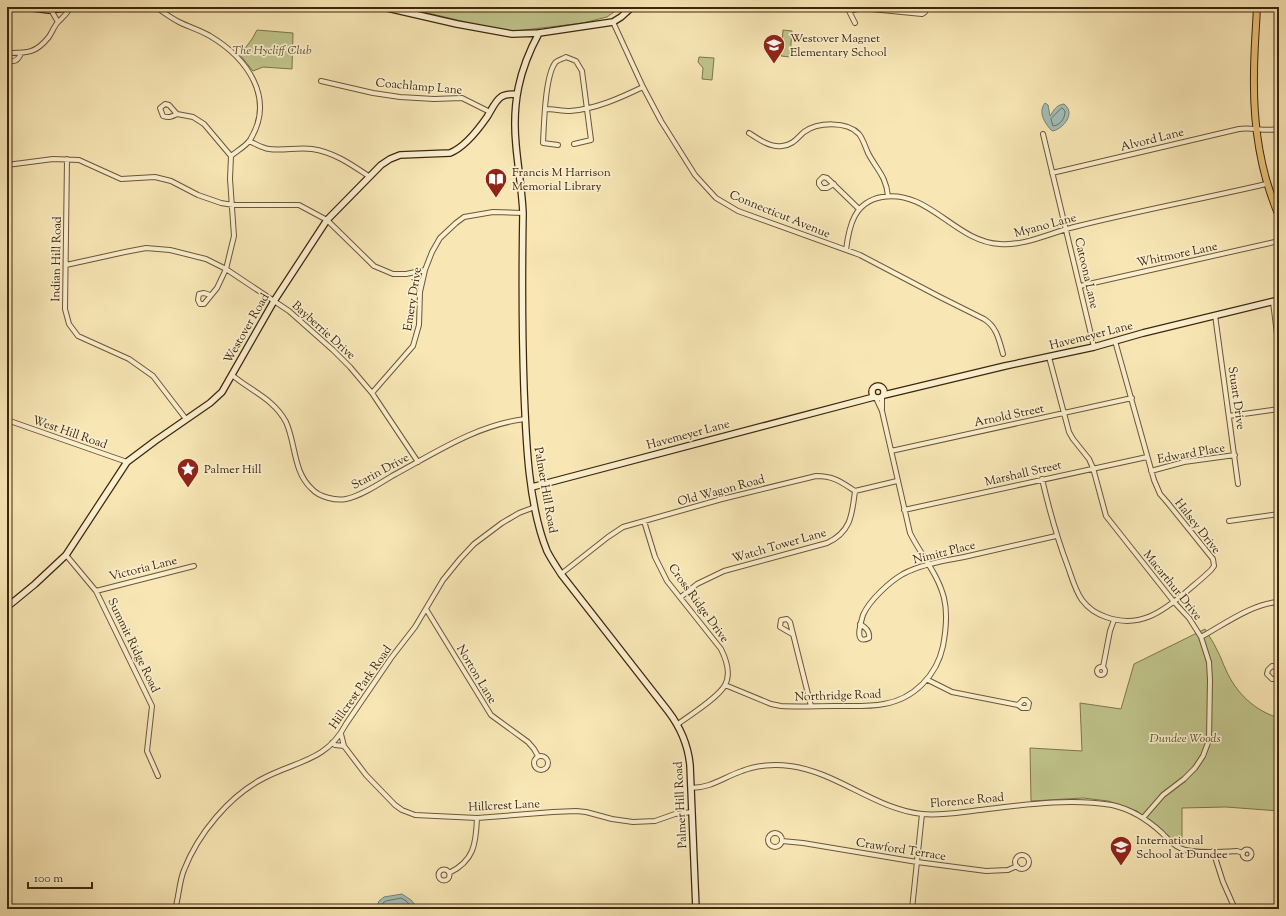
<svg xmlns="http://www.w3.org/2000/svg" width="1286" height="916" viewBox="0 0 1286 916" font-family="'Sorts Mill Goudy',serif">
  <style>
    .green { fill: #c0c48b; stroke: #7e754c }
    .water { fill: #a2beb8; stroke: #7a8173 }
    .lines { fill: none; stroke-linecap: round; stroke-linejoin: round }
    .shore { stroke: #707262; stroke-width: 1 }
    .stream { stroke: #7a8173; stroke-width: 1.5 }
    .street-casing { stroke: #6c5636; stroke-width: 6 }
    .secondary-casing { stroke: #3d260c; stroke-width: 8 }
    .primary-casing { stroke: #3d260c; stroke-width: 8 }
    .street { stroke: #faefcf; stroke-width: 4 }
    .secondary { stroke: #faefcf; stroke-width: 5.5 }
    .primary { stroke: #ecc47a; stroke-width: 6 }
    .labels { text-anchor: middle; stroke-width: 3.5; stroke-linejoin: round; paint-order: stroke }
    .poi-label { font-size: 12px; fill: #3d260c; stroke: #faefcf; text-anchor: start }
    .park-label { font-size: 12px; font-style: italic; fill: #5e4e2c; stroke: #faefcf }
    .street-label { font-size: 12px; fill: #3d260c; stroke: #faefcf }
  </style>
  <rect width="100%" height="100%" fill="#f8e7b5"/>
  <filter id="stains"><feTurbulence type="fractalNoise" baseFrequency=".005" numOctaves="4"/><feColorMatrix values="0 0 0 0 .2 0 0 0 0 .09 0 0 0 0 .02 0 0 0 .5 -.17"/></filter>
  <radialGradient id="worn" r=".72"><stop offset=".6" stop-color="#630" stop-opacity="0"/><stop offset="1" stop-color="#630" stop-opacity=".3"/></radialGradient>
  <path class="green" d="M403 7H621L607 17 583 23 516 31H503Z
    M257 30 293 33 292 69 263 67 253 71 240 55 252 39Z
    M783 30 792 31 790 57 781 56Z
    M699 57 714 58 712 80 702 79 703 68 698 62Z
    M1205 629C1209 636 1214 643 1217 650 1221 657 1223 664 1226 670 1236 693 1255 711 1279 718V811L1226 807 1182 808V846L1173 842 1137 811 1108 801 1083 798 1031 801 1030 748 1082 751 1080 703 1121 709 1134 664Z"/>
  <path class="water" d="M1045 103 1048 105 1050 116C1054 110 1056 105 1064 104 1076 113 1064 128 1053 131L1051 130C1044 122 1038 112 1045 103Z
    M402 894 411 900 419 909H376L379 901 384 897Z"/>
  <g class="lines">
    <path class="shore" d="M1062 108 1065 111C1065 118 1061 125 1053 126L1051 119Z
      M381 909 383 903 386 901 401 898 405 900 414 909"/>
    <path class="stream" d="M367 908 369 909"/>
    <g class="street-casing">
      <path id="street" d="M156 7C163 12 171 18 179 22 189 27 200 30 210 36 247 58 276 98 250 140 246 146 237 151 231 156L230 179 234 236 226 269 217 288 204 304H200L198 300 199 294 204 293 210 295
        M847 7 855 23
        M51 10 58 22
        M849 11 861 8 922 14 925 12 926 7
        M613 22 643 87 661 121 695 175 716 198 738 211 860 255 940 297 984 319C997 327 999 340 1003 354
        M7 53C26 53 35 54 48 38 52 33 54 26 58 22 63 17 67 14 70 8
        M7 55 10 61C16 62 19 59 21 53
        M321 81 373 93 400 97 434 99 462 98 490 112
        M545 109C553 109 562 111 570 111 596 109 620 98 643 87
        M177 114C171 117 169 118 163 116L160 108 165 104 169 105 177 114 193 117 204 124 231 156
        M749 133C758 139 771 148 782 146 793 145 797 138 804 132 818 122 847 121 859 134 863 139 865 146 868 153 877 170 886 176 888 196
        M1043 134 1094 347
        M249 141C256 144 262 148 269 149 283 151 298 147 312 149 334 152 352 165 370 177
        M558 145 543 143C544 124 545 77 555 63 557 60 563 59 566 57L576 61 582 71 591 140 574 144
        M67 159 65 309 69 324 78 336 129 359 153 376 186 419
        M7 165 53 159 79 160 121 179 155 177 171 181 198 195 221 203 233 205H299L327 220 374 266 393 274H406L425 270
        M1052 173 1239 129C1253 127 1265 132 1279 129
        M834 184 827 188H822L819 184V181L823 177 827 178 859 209
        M846 250C849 226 854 202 882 197 929 189 955 242 1000 244 1025 246 1050 233 1074 227 1137 211 1202 199 1266 184
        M66 265 125 252 146 248 170 250 206 259 226 269 289 311 333 350 350 367 372 393 418 462
        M1080 286 1279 241
        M1273 302 1279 350
        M1215 315 1238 484
        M1049 357 1069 432 1073 439 1089 459 1093 468 1106 516 1174 602 1189 618 1201 637 1209 662 1210 680 1209 740 1203 756 1195 768 1184 779 1163 795 1143 818
        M232 375C251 391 274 399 286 422 296 444 293 472 312 489 319 497 336 501 346 499 361 496 379 484 392 476 435 453 476 425 525 419
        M372 393 413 346 419 325 420 292 425 270 432 252 440 238 456 223 464 217 493 212 523 213
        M882 409V397
        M1229 416 1279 409
        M7 420 127 462
        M891 451 1132 398
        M1151 471 1184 462 1235 455
        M1042 479C1049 509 1057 538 1068 567 1072 578 1075 590 1082 600 1088 608 1097 614 1106 617 1139 629 1162 612 1186 592 1194 585 1203 578 1211 570L1214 566 1213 559 1167 502 1160 494 1154 480 1115 341
        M904 510 1147 457
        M644 521 655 557 667 581 721 649C726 659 731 674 725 685 718 698 690 715 678 724
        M1229 521 1279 514
        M66 555 96 591 152 706 147 751 158 776
        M561 574 608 537 623 527 722 499 816 476C833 476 840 481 855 491L897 481
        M96 591 194 566
        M681 597 697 584 724 571 827 543C851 532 852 515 855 491
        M426 609 491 715 528 742 534 749 538 756
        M860 624C866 628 870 631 869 638 853 646 861 622 863 615 869 601 889 582 903 574 922 564 944 561 964 557 995 550 1026 543 1056 536
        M792 634 780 627 781 620 787 619 790 622 811 706
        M1201 637C1223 625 1253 603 1279 602
        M1097 671a4 4 0 1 1 8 0a4 4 0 1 1-8 0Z
        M1103 667 1110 631 1114 620
        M1279 668 1272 666 1268 670 1267 674 1272 679H1279
        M928 680 952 692 1018 705 1022 708H1028L1029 703 1026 700H1023L1018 705
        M725 685 771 704 781 706C799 707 817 706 835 706 852 706 868 707 884 704 914 699 937 675 943 646 946 630 948 614 944 598 938 574 921 555 910 533L882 411 876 398
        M341 734 344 746 366 775 395 805 402 810 415 815 477 818 553 812 576 811 586 812 612 819 633 822 655 821 675 814 692 812
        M332 743 335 745 344 746
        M534 763a7 7 0 1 1 14 0a7 7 0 1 1-14 0Z
        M691 788C711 788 724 777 742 771 756 765 775 764 790 766 837 772 875 809 922 814 941 816 961 812 980 810 1023 805 1068 798 1112 805 1130 809 1148 820 1162 833 1167 838 1173 845 1180 848 1192 854 1223 852 1237 851L1243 853
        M768 840a7 7 0 1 1 14 0a7 7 0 1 1-14 0Z
        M782 841 803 843 917 862 986 871 1008 870 1017 866
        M1242.5 854a4.5 4.5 0 1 1 9 0a4.5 4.5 0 1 1-9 0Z
        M1213 851 1223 882 1235 909
        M1015 862a7 7 0 1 1 14 0a7 7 0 1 1-14 0Z
        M438.5 875a5.5 5.5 0 1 1 11 0a5.5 5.5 0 1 1-11 0Z
        M449 873C474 861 476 844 477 818
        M175 909C179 897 179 882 184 870 198 834 229 796 264 778 296 761 327 761 346 724L391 658 415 627 443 580 460 559 474 544 502 523 519 513 535 507
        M912 909 922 814"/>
    </g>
    <g class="secondary-casing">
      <path id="secondary" d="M25 7 49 10 74 7
        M383 7 457 24 512 34 539 33 613 22 621 17 632 7
        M539 33C519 70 512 103 516 145 518 168 522 190 523 213 522 271 522 330 524 389 526 439 528 504 547 551 551 559 556 566 561 574L668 711C681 728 688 745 690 765L696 909
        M872 392a6 6 0 1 1 12 0a6 6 0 1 1-12 0Z
        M884 395 1005 366 1094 347 1143 333 1279 300
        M532 487 874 397
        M7 607 35 584 66 555 127 462 155 441 210 403 222 392 274 301 327 220 381 165 390 159 400 155 450 153C465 147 478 130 487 117 491 111 495 101 501 97 505 94 512 94 516 94"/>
    </g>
    <g class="primary-casing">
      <path id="primary" d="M1257 7C1256 29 1254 52 1254 74 1253 123 1260 172 1279 216"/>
    </g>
    <use href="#street" class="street"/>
    <use href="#secondary" class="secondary"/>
    <use href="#primary" class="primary"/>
  </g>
  <defs>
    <g id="school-pin" transform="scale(1.15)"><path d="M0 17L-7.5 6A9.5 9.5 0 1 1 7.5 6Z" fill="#8f2418" stroke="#faefcf"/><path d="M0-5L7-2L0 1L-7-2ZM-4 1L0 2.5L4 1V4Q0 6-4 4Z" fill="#fff"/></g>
    <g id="library-pin" transform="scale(1.15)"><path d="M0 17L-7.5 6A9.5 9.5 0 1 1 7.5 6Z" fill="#8f2418" stroke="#faefcf"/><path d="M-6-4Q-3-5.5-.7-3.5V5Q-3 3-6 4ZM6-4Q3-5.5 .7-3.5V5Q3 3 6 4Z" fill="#fff"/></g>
    <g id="sight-pin" transform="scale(1.15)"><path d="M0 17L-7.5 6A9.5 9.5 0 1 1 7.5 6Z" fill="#8f2418" stroke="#faefcf"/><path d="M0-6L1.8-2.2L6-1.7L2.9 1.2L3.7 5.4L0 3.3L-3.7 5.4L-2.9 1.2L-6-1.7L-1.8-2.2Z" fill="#fff"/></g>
  </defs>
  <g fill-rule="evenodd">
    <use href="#school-pin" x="774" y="45"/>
    <use href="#library-pin" x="496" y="179"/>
    <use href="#sight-pin" x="188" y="469"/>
    <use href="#school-pin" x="1121" y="847"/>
  </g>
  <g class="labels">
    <g class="poi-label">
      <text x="790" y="42">Westover Magnet<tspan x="790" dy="14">Elementary School</tspan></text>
      <text x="512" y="176">Francis M Harrison<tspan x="512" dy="14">Memorial Library</tspan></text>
      <text x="204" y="473">Palmer Hill</text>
      <text x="1136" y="844">International<tspan x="1136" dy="14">School at Dundee</tspan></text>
    </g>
    <g class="park-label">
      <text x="272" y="54">The Hycliff Club</text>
      <text x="1185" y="742">Dundee Woods</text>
    </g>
    <g class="street-label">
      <text transform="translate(419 86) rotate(5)" y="4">Coachlamp Lane</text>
      <text transform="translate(1152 139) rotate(-14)" y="4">Alvord Lane</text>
      <text transform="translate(780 214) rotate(22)" y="4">Connecticut Avenue</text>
      <text transform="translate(1045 225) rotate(-15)" y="4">Myano Lane</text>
      <text transform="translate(1177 254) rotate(-12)" y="4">Whitmore Lane</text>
      <text transform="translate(56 259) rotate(-89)" y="4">Indian Hill Road</text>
      <text transform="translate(1087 273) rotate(77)" y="4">Catoona Lane</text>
      <text transform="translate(412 299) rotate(-81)" y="4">Emery Drive</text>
      <text transform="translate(246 328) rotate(-60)" y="4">Westover Road</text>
      <text transform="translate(324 330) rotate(42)" y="4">Bayberrie Drive</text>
      <text transform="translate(1091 335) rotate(-14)" y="4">Havemeyer Lane</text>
      <text transform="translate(1237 398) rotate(82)" y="4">Stuart Drive</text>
      <text transform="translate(1009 415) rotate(-12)" y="4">Arnold Street</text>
      <text transform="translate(70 432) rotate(19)" y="4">West Hill Road</text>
      <text transform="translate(688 434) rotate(-15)" y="4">Havemeyer Lane</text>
      <text transform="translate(1191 453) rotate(-10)" y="4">Edward Place</text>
      <text transform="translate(380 471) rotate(-28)" y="4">Starin Drive</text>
      <text transform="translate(1023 473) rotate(-13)" y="4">Marshall Street</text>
      <text transform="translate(546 490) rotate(80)" y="4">Palmer Hill Road</text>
      <text transform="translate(721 490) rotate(-15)" y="4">Old Wagon Road</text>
      <text transform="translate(1198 526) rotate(52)" y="4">Halsey Drive</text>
      <text transform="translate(779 545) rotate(-16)" y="4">Watch Tower Lane</text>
      <text transform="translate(944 552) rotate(-14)" y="4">Nimitz Place</text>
      <text transform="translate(143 568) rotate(-14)" y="4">Victoria Lane</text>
      <text transform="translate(1173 585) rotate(51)" y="4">Macarthur Drive</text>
      <text transform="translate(699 603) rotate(54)" y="4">Cross Ridge Drive</text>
      <text transform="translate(134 645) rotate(64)" y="4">Summit Ridge Road</text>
      <text transform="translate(477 674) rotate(59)" y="4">Norton Lane</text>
      <text transform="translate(360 687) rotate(-55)" y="4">Hillcrest Park Road</text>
      <text transform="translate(838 695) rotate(-2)" y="4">Northridge Road</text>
      <text transform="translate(967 800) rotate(-5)" y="4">Florence Road</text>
      <text transform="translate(504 805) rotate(-3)" y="4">Hillcrest Lane</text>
      <text transform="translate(680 805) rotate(-93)" y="4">Palmer Hill Road</text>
      <text transform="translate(901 849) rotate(9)" y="4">Crawford Terrace</text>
    </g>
  </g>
  <rect width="1286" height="916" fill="none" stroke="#f8e7b5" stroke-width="24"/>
  <rect x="8" y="8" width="1270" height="900" fill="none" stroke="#3d260c" stroke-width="2"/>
  <rect x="12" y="12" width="1262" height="892" fill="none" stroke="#3d260c"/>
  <path d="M28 882v6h64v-6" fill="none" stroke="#3d260c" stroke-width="2"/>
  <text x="34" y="882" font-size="12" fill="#3d260c" stroke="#faefcf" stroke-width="3" paint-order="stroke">100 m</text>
  <rect width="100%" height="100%" filter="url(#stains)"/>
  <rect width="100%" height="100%" fill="url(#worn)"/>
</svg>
